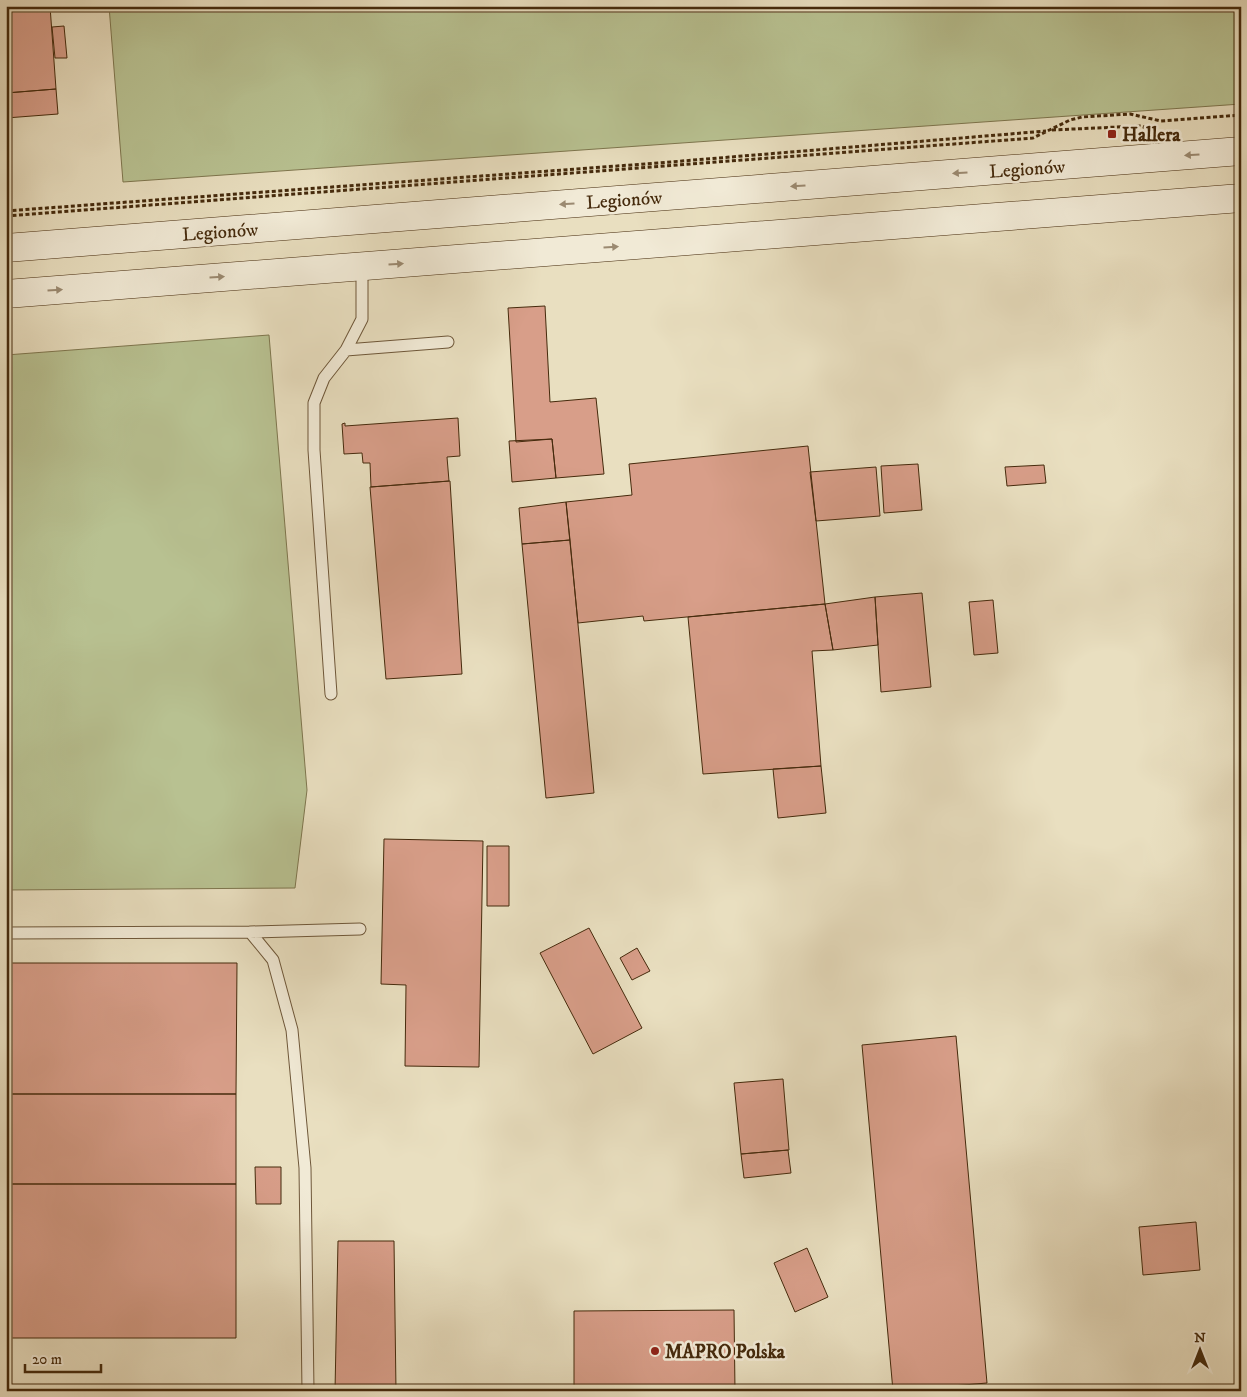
<svg xmlns="http://www.w3.org/2000/svg" width="1247" height="1397" viewBox="0 0 1247 1397" font-family="'IM FELL DW Pica',serif">
  <style>
    .green { fill: #b8c191; stroke: #7e764e }
    .building { fill: #d89e89; stroke: #452a0c }
    .lines { fill: none; stroke-linecap: round; stroke-linejoin: round }
    .lane-casing { stroke: #6e5739; stroke-width: 13 }
    .secondary-casing { stroke: #452a0c; stroke-width: 29 }
    .path { stroke: #452a0c; stroke-width: 3; stroke-dasharray: 4 2.5; stroke-linecap: butt }
    .lane { stroke: #f1ead6; stroke-width: 11 }
    .secondary { stroke: #f1ead6; stroke-width: 28 }
    .oneway { fill: #9b8a71 }
    .poi-dot { fill: #8f2418; stroke: #f1ead6; stroke-width: 2 }
    .labels { text-anchor: middle; stroke-width: 5; stroke-linejoin: round; paint-order: stroke }
    .poi-label { font-size: 19px; font-weight: bold; fill: #452a0c; stroke: #f1ead6; text-anchor: start }
    .street-label { font-size: 19px; fill: #452a0c; stroke: #f1ead6 }
  </style>
  <rect width="100%" height="100%" fill="#e9dfc0"/>
  <filter id="stains"><feTurbulence type="fractalNoise" baseFrequency=".004" numOctaves="4"/><feColorMatrix values="0 0 0 0 .2 0 0 0 0 .09 0 0 0 0 .02 0 0 0 .5 -.17"/></filter>
  <radialGradient id="worn" r=".72"><stop offset=".6" stop-color="#630" stop-opacity="0"/><stop offset="1" stop-color="#630" stop-opacity=".3"/></radialGradient>
  <path class="green" d="M109 6H1241V104L123 182Z
    M269 335 307 790 295 888 6 890V355Z"/>
  <path class="building" d="M6 6H50L56 89 6 93Z
    M64 26 67 58H55L52 27Z
    M56 89 58 114 6 118V93Z
    M545 306 550 402 596 398 604 474 556 478 552 439 516 442 508 308Z
    M458 418 460 456 447 457 449 481 371 487 370 463H363L362 453 344 454 342 424 345 423V426Z
    M552 439 556 478 512 482 509 441Z
    M808 446 825 604 644 621 643 616 578 623 566 502 632 495 629 464Z
    M918 464 922 510 884 513 881 466Z
    M1044 465 1046 483 1007 486 1005 467Z
    M876 467 880 516 816 521 810 472Z
    M450 481 462 674 386 679 370 487Z
    M566 502 570 540 522 544 519 508Z
    M570 540 594 793 546 798 522 544Z
    M922 593 931 687 881 692 875 597Z
    M875 597 878 645 833 650 825 604Z
    M993 600 998 653 974 655 969 602Z
    M825 604 833 650 812 651 821 766 703 774 688 617Z
    M821 766 826 813 778 818 773 769Z
    M384 839 483 841 479 1067 405 1066 406 985 381 984Z
    M487 846H509V906H487Z
    M589 928 642 1028 593 1054 540 953Z
    M637 948 650 971 632 980 620 958Z
    M6 963H237L236 1094H6Z
    M956 1036 987 1383 893 1391 862 1045Z
    M783 1079 789 1150 741 1154 734 1083Z
    M6 1094H236V1184H6Z
    M788 1150 791 1173 744 1178 741 1154Z
    M255 1167H281V1204H256Z
    M6 1184H236V1338H6Z
    M1196 1222 1200 1270 1143 1275 1139 1227Z
    M338 1241H394L396 1391H335Z
    M807 1248 828 1297 795 1312 774 1263Z
    M734 1310 735 1391H574V1311Z"/>
  <g class="lines">
    <g class="lane-casing">
      <path id="lane" d="M346 350 448 342
        M331 694 314 450V403L324 378 346 350 362 319V266
        M250 932 360 929
        M6 933 250 932 273 960 292 1030 305 1168 308 1391"/>
    </g>
    <g class="secondary-casing">
      <path id="secondary" d="M6 248 1241 151
        M6 294 1241 198"/>
    </g>
    <path class="path" d="M1052 130 1140 126 1155 130
      M6 211 658 163 1046 131
      M6 216 1033 138 1070 120 1082 117 1130 114 1161 121 1241 115"/>
    <use href="#lane" class="lane"/>
    <use href="#secondary" class="secondary"/>
  </g>
  <defs><path id="oneway-solid" d="M-6-.8H1V-3.2L6.5 0L1 3.2V.8H-6Z" transform="scale(1.25)"/></defs>
  <g class="oneway">
    <use href="#oneway-solid" transform="translate(1192 155) rotate(176)"/>
    <use href="#oneway-solid" transform="translate(960 173) rotate(176)"/>
    <use href="#oneway-solid" transform="translate(798 186) rotate(176)"/>
    <use href="#oneway-solid" transform="translate(567 204) rotate(176)"/>
    <use href="#oneway-solid" transform="translate(611 247) rotate(-4)"/>
    <use href="#oneway-solid" transform="translate(396 264) rotate(-4)"/>
    <use href="#oneway-solid" transform="translate(217 277) rotate(-4)"/>
    <use href="#oneway-solid" transform="translate(55 290) rotate(-4)"/>
  </g>
  <g class="poi-dot">
    <rect x="1107" y="129" width="10" height="10" rx="2.5"/>
    <circle cx="655" cy="1351" r="5"/>
  </g>
  <g class="labels">
    <g class="poi-label">
      <text x="1122" y="141">Hallera</text>
      <text x="665" y="1358">MAPRO Polska</text>
    </g>
    <g class="street-label">
      <text transform="translate(1027 168) rotate(-4)" y="7">Legionów</text>
      <text transform="translate(624 199) rotate(-4)" y="7">Legionów</text>
      <text transform="translate(220 231) rotate(-4)" y="7">Legionów</text>
    </g>
  </g>
  <rect width="1247" height="1397" fill="none" stroke="#e9dfc0" stroke-width="25"/>
  <rect x="8" y="8" width="1232" height="1382" fill="none" stroke="#452a0c" stroke-width="2.5"/>
  <rect x="12" y="12" width="1222" height="1372" fill="none" stroke="#452a0c"/>
  <g transform="translate(1200 1350)" stroke="#f1ead6" stroke-width="4" paint-order="stroke">
  <path d="M0-4L9 19L0 12L-9 19Z" fill="#452a0c"/>
  <text y="-8" font-size="14" font-weight="bold" text-anchor="middle" fill="#452a0c">N</text>
  </g>
  <path d="M25 1364v8h76v-8" fill="none" stroke="#452a0c" stroke-width="2.5"/>
  <text x="32" y="1364" font-size="15" fill="#452a0c" stroke="#f1ead6" stroke-width="4" paint-order="stroke">20 m</text>
  <rect width="100%" height="100%" filter="url(#stains)"/>
  <rect width="100%" height="100%" fill="url(#worn)"/>
</svg>
